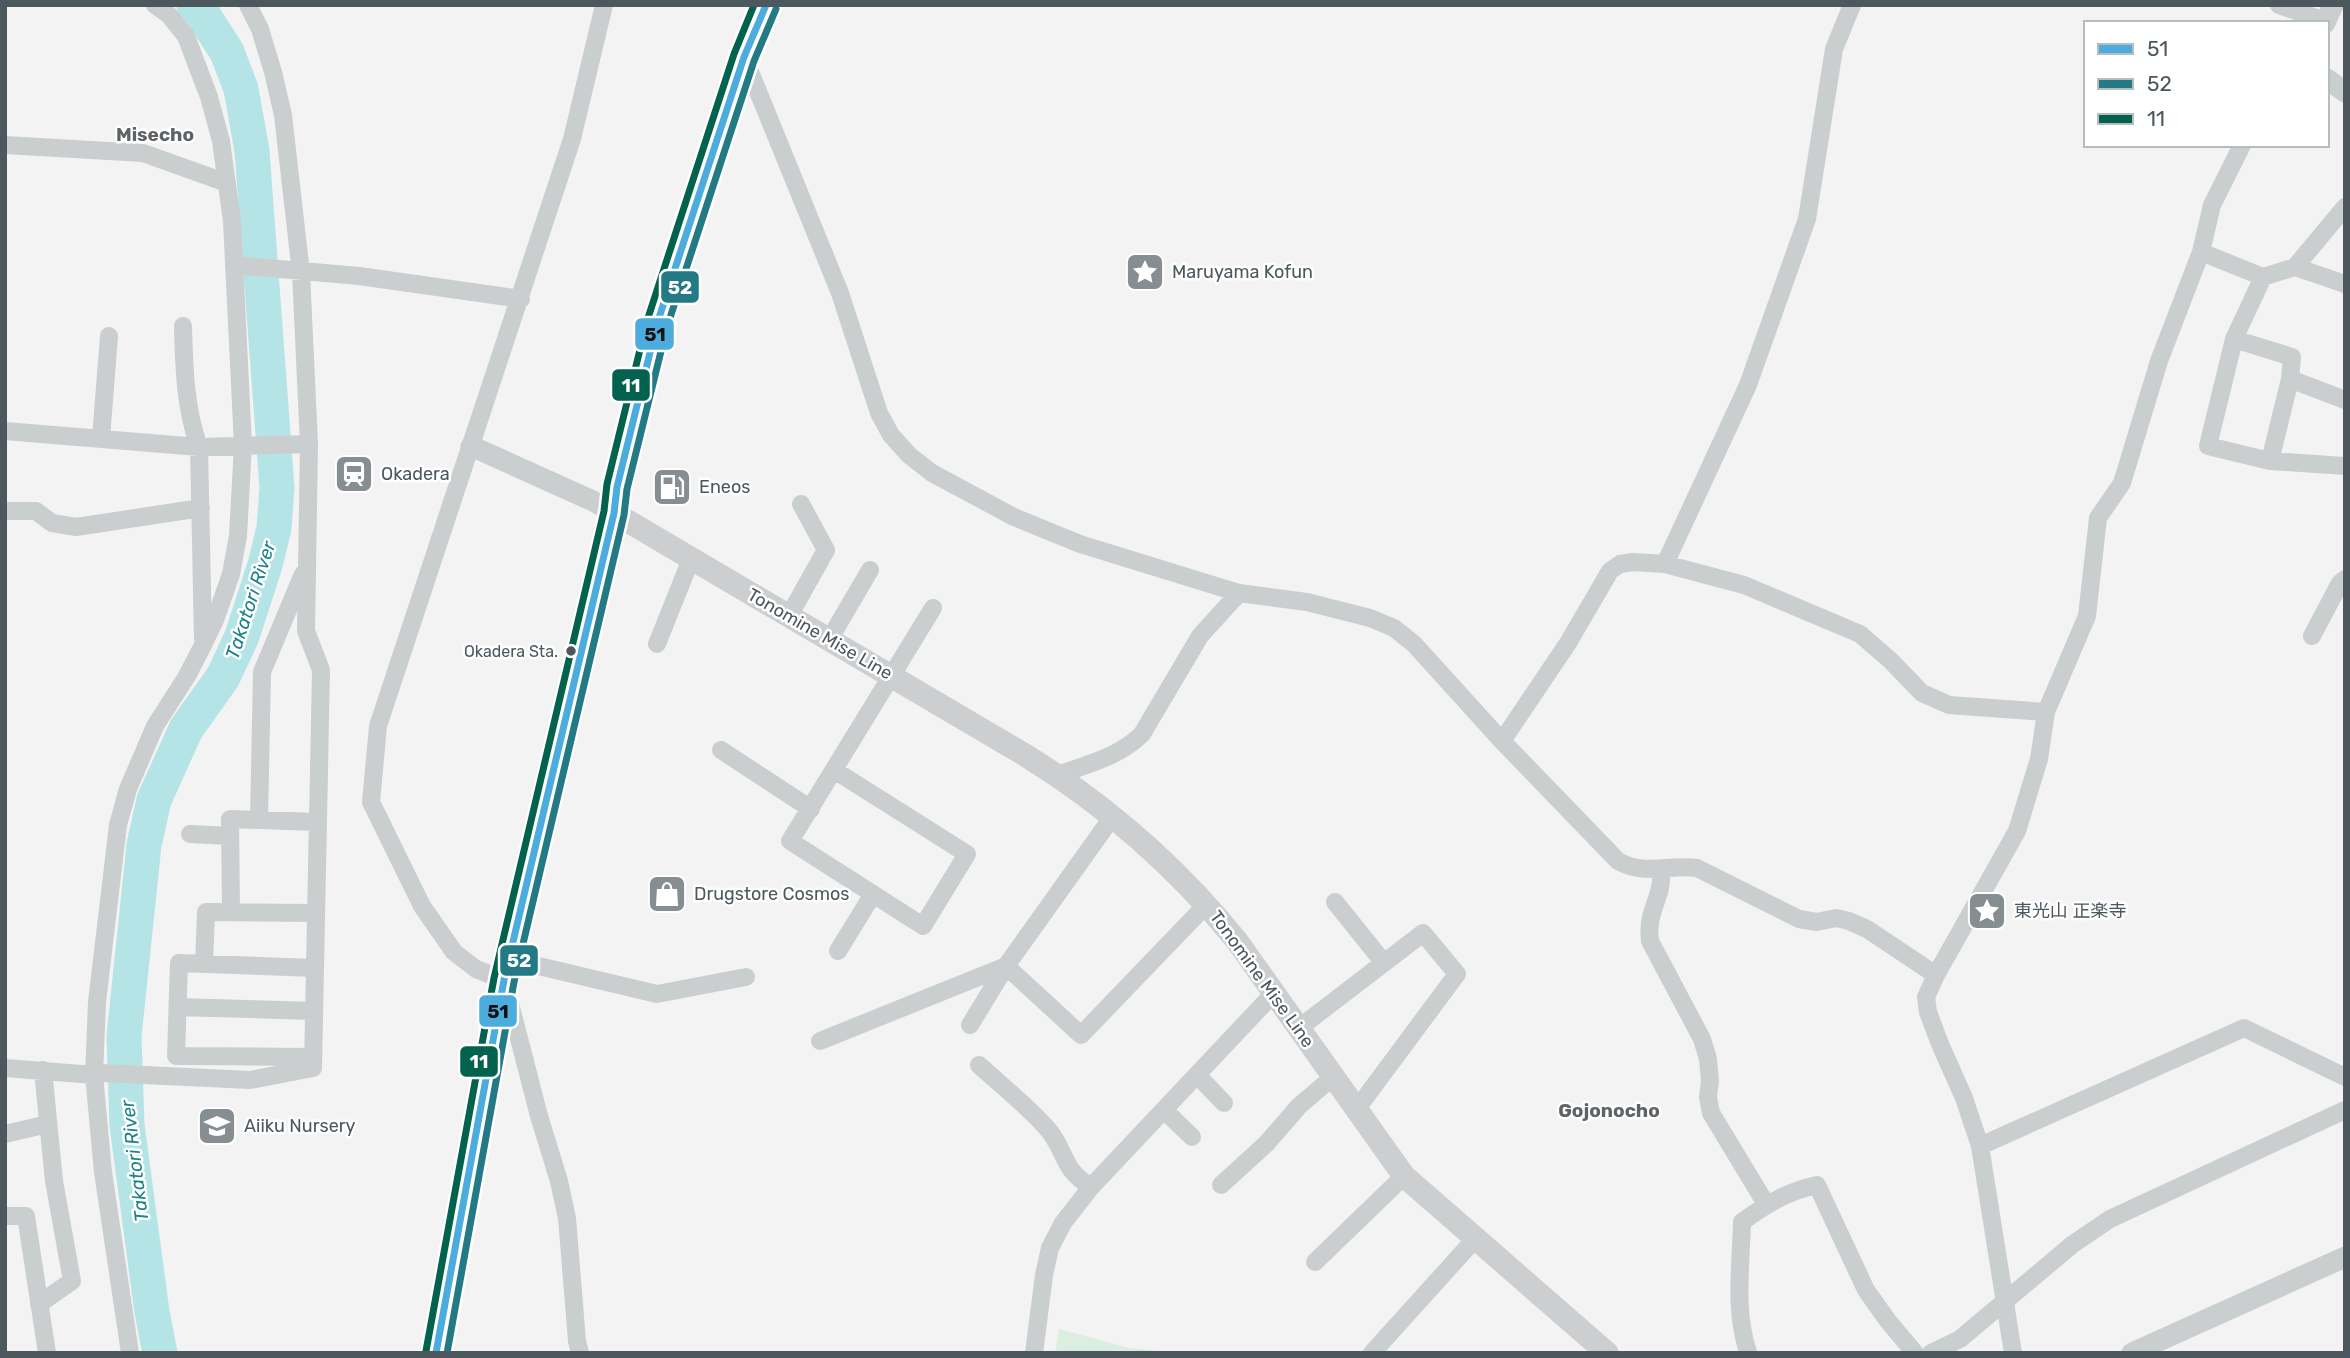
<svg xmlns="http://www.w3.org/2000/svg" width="2350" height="1358" viewBox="0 0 2350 1358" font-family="Rubik,'Noto Sans JP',sans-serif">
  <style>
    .green { fill: #dbefe0 }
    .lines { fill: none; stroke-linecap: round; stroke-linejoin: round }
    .river { stroke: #b5e4e7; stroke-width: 35 }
    .trunk-casing { stroke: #b9bec1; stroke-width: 32 }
    .minor { stroke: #cbcece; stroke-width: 18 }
    .tertiary { stroke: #cbcece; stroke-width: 21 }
    .secondary { stroke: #cccecf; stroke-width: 23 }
    .trunk { stroke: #c3c8ca; stroke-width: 28 }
    .bus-1-casing { stroke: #fff; stroke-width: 12 }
    .bus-2-casing { stroke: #fff; stroke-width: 12 }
    .bus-3-casing { stroke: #fff; stroke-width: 12 }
    .bus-1 { stroke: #4cacdd; stroke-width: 7 }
    .bus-2 { stroke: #237a84; stroke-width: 7 }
    .bus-3 { stroke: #02624e; stroke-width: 7 }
    .bus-dot { fill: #4c585d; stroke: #fff; stroke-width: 2.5 }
    .labels { text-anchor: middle; stroke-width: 5; stroke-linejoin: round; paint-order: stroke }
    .bus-label { font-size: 16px; fill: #4c585d; stroke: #fff; text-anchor: end }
    .poi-label { font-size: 18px; fill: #4c585d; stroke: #fff; text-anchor: start }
    .street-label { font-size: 18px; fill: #4c585d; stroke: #fff }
    .neighbourhood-label { font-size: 19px; font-weight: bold; fill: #5f6366; stroke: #fff }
    .water-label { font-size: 19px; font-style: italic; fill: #1d8288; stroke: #fff }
    .line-badge { stroke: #fff; stroke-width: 2.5 }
    .badge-label { font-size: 19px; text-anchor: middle; font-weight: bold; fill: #fff }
    .pale-badge-label { font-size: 19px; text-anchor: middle; font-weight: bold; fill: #111 }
  </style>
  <rect width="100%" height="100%" fill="#f3f3f3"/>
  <path class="green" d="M1059 1329 1130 1348 1185 1353H1055Z"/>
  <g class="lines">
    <path class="river" d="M160 1353 152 1312 127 1125 124 1036 144 845 154 800 186 729 223 677 242 636 265 565 274 528 277 488 252 151 241 89 227 52 202 13 194 5"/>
    <g class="trunk-casing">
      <path id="trunk" d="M436 1353 504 980 614 513 617 487 657 324 744 57 766 5"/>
    </g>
    <path class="minor" d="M2279 5 2325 21
      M744 57 840 293 879 413 891 435 909 455 932 473 1014 517 1080 544 1239 593 1307 602 1370 618 1394 628 1414 644 1502 741 1618 861C1644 876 1669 864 1697 868L1799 919 1817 922 1836 918 1849 921 1867 929 1936 975
      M5 145 143 153 227 183
      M2201 252 2263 277 2295 267 2345 207
      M234 265 359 276 521 299
      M2295 267 2345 284
      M2263 277 2234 339 2208 446 2270 461 2345 466
      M183 326C184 366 185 408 199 447L203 639
      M2234 339 2292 357 2290 379 2270 461
      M2290 379 2345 400
      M5 431 199 447 309 444
      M101 438 109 336
      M5 511H36L52 523 76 527 201 508
      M1665 564 1748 385 1807 219 1834 49 1852 5
      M789 616 826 550 801 504
      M2312 636 2340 583 2345 579
      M829 640 870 570
      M657 644 691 559
      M1502 741 1568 643 1610 571 1620 564 1633 562 1665 564 1744 585 1860 634 1890 660 1922 693 1949 705 2046 712
      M721 750 811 809
      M834 770 967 854 923 926 790 841 933 608
      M1058 775C1088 764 1119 757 1142 734L1200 636 1239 593
      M259 819 262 672 303 574
      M190 834 230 836
      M1661 869C1664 898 1646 909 1650 941L1702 1039 1708 1059 1710 1081 1708 1097 1711 1113 1766 1204
      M1335 902 1384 963
      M231 912 230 819 317 822
      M838 951 873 894
      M509 959 657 994 746 977
      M204 964 206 912 315 913
      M178 1007 314 1011
      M970 1025 1006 966 1081 1035 1207 904
      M1299 1028 1423 933 1457 974 1356 1110
      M820 1041 1006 966 1113 816
      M313 1057 176 1056 179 963 314 968
      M979 1065C1001 1085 1025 1104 1045 1126 1067 1149 1059 1167 1091 1187
      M5 1068 94 1075 102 1073 250 1080 313 1068 321 670 306 631 309 444 301 273 283 115 273 72 260 29 248 5
      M1197 1075 1224 1103
      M1164 1110 1192 1137
      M5 1134 48 1124
      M1980 1146 2244 1028 2345 1077
      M1221 1185 1266 1144 1299 1106 1333 1077
      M5 1216H26L47 1353
      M1315 1262 1404 1176
      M39 1304 72 1281 54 1181 43 1070
      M1748 1352C1734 1310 1741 1266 1742 1222 1765 1205 1788 1191 1817 1185L1866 1290 1888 1321 1915 1353
      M130 1353 103 1172 94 1075 97 1002 118 825 128 789 155 726 187 676 203 645 215 620 231 574 238 536 243 445 232 221 221 141 209 97 186 36 169 15 155 5
      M580 1353 577 1341 567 1218 559 1181 539 1116 504 980 476 969 454 952 422 906 371 802 378 726 572 139 604 5
      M1034 1353 1044 1275 1050 1248 1063 1223 1091 1187 1274 993
      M1372 1353 1475 1239
      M1931 1353 1960 1339 2073 1244 2110 1219 2345 1110
      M2013 1353 1980 1146 1964 1098 1940 1044 1928 1012 1926 997 1936 975 2017 831 2039 759 2046 712 2087 616 2098 518 2122 483 2159 361 2201 252 2212 205 2242 145"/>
    <path class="tertiary" d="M2325 23 2333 5
      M2327 79 2345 92
      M471 446 593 501 614 513
      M2132 1353 2345 1257"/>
    <path class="secondary" d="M614 513 1025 755C1106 805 1177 867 1237 941L1404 1176 1607 1353"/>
    <use href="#trunk" class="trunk"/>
    <g class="bus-1-casing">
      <path id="bus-1" d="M436 1353 504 980 614 513 617 487 657 324 744 57 766 5"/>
    </g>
    <g class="bus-2-casing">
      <path id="bus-2" d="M447 1353 514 982 624 515 627 489 667 327 754 61 776 9"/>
    </g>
    <g class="bus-3-casing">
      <path id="bus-3" d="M426 1351 494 978 604 511 607 484 647 321 734 54 754 5"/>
    </g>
    <use href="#bus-1" class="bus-1"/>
    <use href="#bus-2" class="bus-2"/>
    <use href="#bus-3" class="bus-3"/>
  </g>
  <defs>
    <g id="sight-square" transform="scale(2.0125)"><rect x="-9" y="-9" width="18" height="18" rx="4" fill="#868e92" stroke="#fff"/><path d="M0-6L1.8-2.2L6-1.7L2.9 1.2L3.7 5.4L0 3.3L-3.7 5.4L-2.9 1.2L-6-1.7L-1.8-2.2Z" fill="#fff"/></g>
    <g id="station-square" transform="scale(2.0125)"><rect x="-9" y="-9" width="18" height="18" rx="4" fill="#868e92" stroke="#fff"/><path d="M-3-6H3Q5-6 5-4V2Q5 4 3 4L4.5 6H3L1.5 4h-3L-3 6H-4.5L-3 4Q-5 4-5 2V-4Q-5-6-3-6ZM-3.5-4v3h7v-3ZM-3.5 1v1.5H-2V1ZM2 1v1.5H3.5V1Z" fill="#fff"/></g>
    <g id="fuel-square" transform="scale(2.0125)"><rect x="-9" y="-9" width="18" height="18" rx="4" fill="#868e92" stroke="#fff"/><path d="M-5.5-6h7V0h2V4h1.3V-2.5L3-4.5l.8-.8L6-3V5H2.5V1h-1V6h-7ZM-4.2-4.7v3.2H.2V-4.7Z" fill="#fff"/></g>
    <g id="shop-square" transform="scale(2.0125)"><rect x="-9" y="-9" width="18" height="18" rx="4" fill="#868e92" stroke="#fff"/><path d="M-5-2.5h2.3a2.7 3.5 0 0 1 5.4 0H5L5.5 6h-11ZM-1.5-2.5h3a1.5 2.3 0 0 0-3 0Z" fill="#fff"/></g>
    <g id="school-square" transform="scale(2.0125)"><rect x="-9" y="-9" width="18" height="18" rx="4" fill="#868e92" stroke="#fff"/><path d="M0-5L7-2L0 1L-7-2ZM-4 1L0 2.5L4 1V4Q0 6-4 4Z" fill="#fff"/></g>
  </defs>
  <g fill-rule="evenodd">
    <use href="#sight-square" x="1145" y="272"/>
    <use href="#station-square" x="354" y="474"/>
    <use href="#fuel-square" x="672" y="487"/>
    <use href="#shop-square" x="667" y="894"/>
    <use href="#sight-square" x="1987" y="911"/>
    <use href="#school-square" x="217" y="1126"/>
  </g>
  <circle class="bus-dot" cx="571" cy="651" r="6"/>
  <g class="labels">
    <g class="bus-label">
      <text x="558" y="657">Okadera Sta.</text>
    </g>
    <g class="poi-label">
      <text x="1172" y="278">Maruyama Kofun</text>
      <text x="381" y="480">Okadera</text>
      <text x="699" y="493">Eneos</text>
      <text x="694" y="900">Drugstore Cosmos</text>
      <text x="2014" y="917">東光山 正楽寺</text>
      <text x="244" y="1132">Aiiku Nursery</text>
    </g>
    <g class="street-label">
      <text transform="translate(820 634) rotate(30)" y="6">Tonomine Mise Line</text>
      <text transform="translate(1262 979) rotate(54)" y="6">Tonomine Mise Line</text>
    </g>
    <g class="neighbourhood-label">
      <text x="155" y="141">Misecho</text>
      <text x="1609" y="1117">Gojonocho</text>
    </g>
    <g class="water-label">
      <text transform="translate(250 600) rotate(-72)" y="7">Takatori River</text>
      <text transform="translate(134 1161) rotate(-97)" y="7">Takatori River</text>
    </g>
  </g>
  <g class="line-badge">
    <rect x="660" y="270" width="40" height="34" rx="7" fill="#237a84"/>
    <rect x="634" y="317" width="41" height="34" rx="7" fill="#4cacdd"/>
    <rect x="611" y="368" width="40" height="34" rx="7" fill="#02624e"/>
    <rect x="499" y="944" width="40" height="33" rx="7" fill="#237a84"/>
    <rect x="478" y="994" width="40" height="34" rx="7" fill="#4cacdd"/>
    <rect x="459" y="1045" width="40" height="33" rx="7" fill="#02624e"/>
  </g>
  <g class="badge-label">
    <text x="680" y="294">52</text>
    <text x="631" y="392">11</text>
    <text x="519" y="967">52</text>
    <text x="479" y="1068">11</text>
  </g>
  <g class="pale-badge-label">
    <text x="655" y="341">51</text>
    <text x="498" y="1018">51</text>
  </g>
  <rect width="2350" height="1358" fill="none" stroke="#4c585d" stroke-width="14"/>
  <rect x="2084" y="21" width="245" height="126" fill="#ffffff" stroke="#b7bcbe" stroke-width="2"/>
  <rect x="2098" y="44" width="35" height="10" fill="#4cacdd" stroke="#b7bcbe" stroke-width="2"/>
  <text x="2147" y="56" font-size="21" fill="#4c585d">51</text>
  <rect x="2098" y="79" width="35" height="10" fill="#237a84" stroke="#b7bcbe" stroke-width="2"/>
  <text x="2147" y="91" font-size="21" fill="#4c585d">52</text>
  <rect x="2098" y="114" width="35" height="10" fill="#02624e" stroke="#b7bcbe" stroke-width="2"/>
  <text x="2147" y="126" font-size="21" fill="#4c585d">11</text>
</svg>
